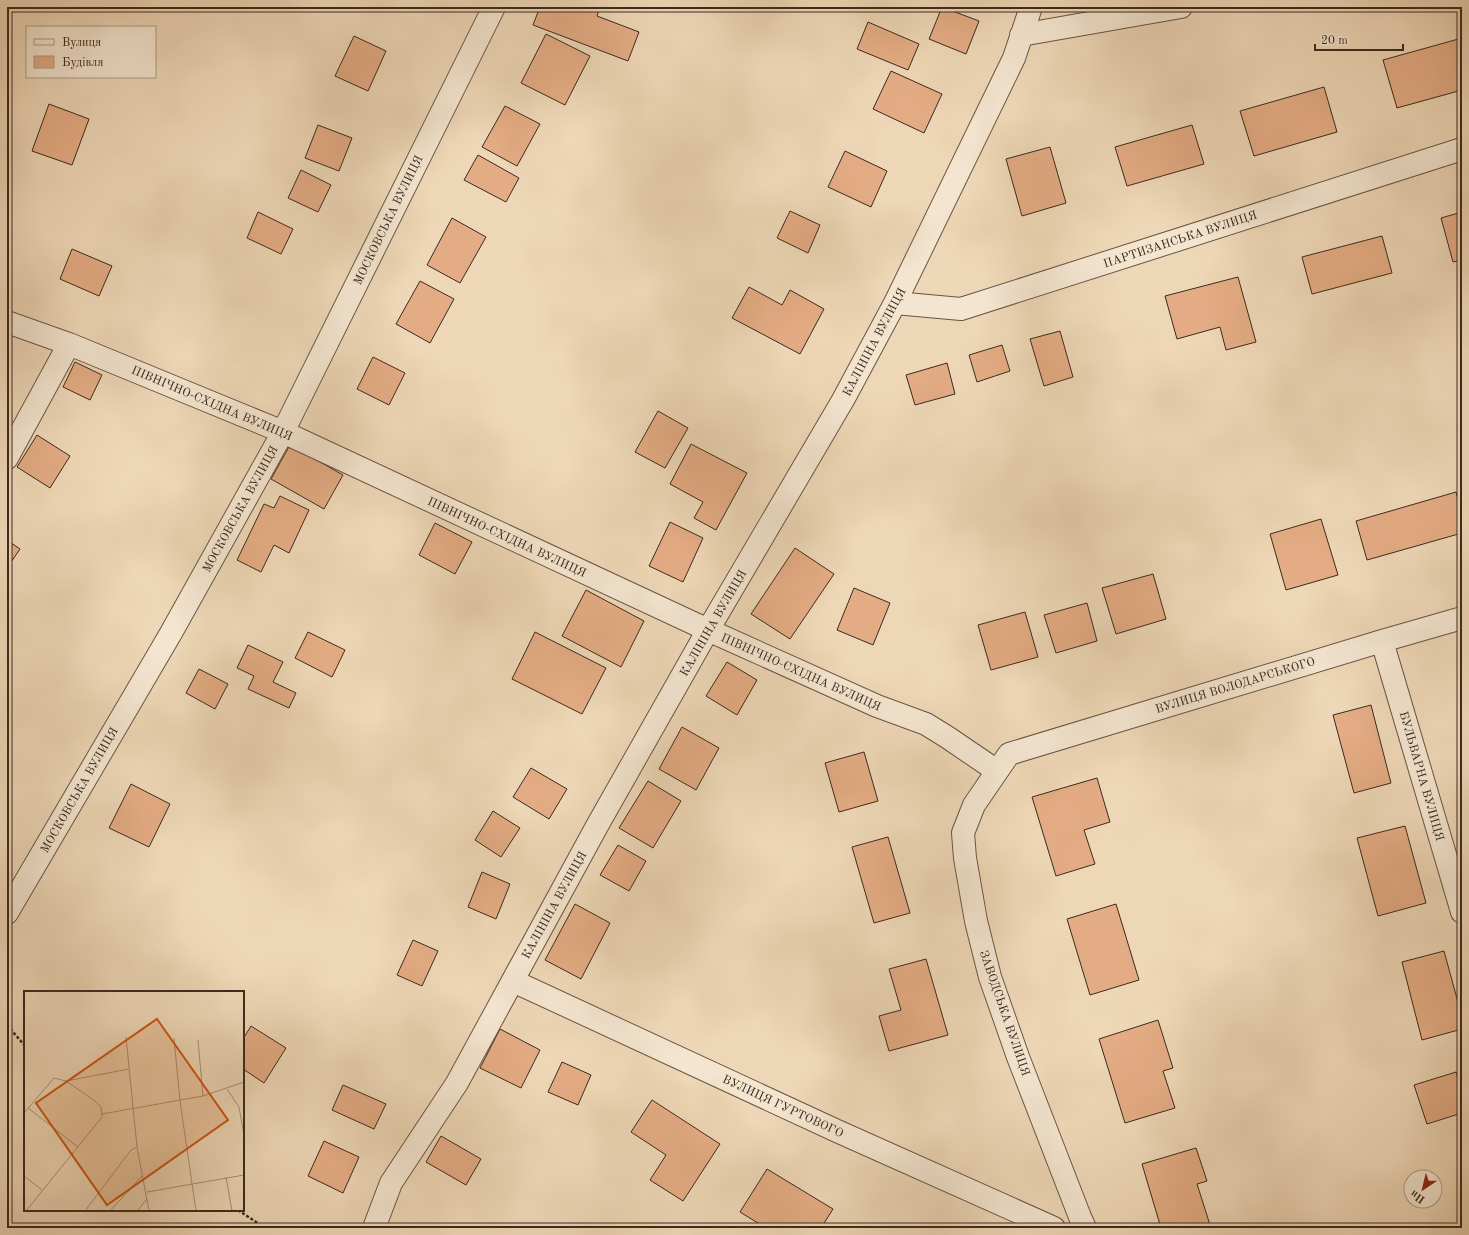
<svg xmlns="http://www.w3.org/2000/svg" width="1469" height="1235" viewBox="0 0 1469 1235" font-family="'Old Standard TT',serif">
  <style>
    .building { fill: #e4ac84; stroke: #3c2a1e }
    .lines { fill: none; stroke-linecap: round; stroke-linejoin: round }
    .minor-casing { stroke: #685544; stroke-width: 24 }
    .path { stroke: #3c2a1e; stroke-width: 2.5; stroke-dasharray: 3 2; stroke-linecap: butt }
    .minor { stroke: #f4e5d0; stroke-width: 22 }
    .labels { text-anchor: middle; stroke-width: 3.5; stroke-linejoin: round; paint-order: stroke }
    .street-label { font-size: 12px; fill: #3c2a1e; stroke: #f4e5d0 }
    .inset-road { fill: none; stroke: #a79279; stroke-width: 1 }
    .view { fill: #ce520f; fill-opacity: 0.15; stroke: #ce520f; stroke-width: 2 }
    .inset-edge { fill: none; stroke: #3c2a1e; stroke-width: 2 }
  </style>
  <rect width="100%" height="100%" fill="#eed7b6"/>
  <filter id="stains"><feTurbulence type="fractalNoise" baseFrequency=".005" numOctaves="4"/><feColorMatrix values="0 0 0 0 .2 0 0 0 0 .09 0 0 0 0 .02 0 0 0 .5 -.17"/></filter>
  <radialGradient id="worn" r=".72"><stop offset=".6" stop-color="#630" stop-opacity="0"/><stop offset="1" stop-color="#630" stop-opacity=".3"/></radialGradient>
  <path class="building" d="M540 7H600L597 16 639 32 628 61 533 25Z
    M942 7 979 21 966 54 929 39Z
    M868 22 919 44 908 70 857 49Z
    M546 34 590 56 565 105 521 83Z
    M354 36 386 51 368 91 335 76Z
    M1462 38V90L1397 108 1383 60Z
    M891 71 942 94 924 133 873 109Z
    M1324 87 1337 132 1254 156 1240 111Z
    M49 104 89 119 72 165 32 151Z
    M505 106 540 124 517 166 482 147Z
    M318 125 352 138 339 171 305 158Z
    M1192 125 1204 164 1127 186 1115 147Z
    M1050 147 1066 203 1022 216 1006 159Z
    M845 151 887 171 871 207 828 187Z
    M478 155 519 178 506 202 464 180Z
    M301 170 331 185 318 212 288 198Z
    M790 211 820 225 808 253 777 238Z
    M258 212 293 229 281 254 247 238Z
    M1462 212V260L1453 262 1441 218Z
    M452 218 486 237 460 283 427 265Z
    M1382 236 1392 273 1312 294 1302 257Z
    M72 249 112 266 99 296 60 279Z
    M1238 277 1256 342 1226 350 1220 327 1177 339 1165 296Z
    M420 281 454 299 430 343 396 324Z
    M749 287 782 305 790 290 824 309 800 354 732 318Z
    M1060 331 1073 377 1044 386 1030 339Z
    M1002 345 1010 371 977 382 969 355Z
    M373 357 405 373 389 405 357 389Z
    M75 362 102 375 90 400 63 387Z
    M947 363 955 394 915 405 906 375Z
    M658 411 688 428 665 468 635 452Z
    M37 435 70 456 50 488 17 467Z
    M691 444 747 473 716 530 694 518 703 502 670 484Z
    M290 445 343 475 324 509 271 479Z
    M1456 492 1462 515V533L1367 560 1356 521Z
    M280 496 309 510 289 553 274 545 261 572 237 560 264 504 274 508Z
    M1321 519 1338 575 1286 590 1270 534Z
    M670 522 703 538 683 582 649 566Z
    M435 523 472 542 455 574 419 555Z
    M7 540 20 549 7 568Z
    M795 548 834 574 790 639 751 614Z
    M1153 574 1166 619 1116 634 1102 588Z
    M854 588 890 603 873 645 837 630Z
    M586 590 644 621 621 667 562 636Z
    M1087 603 1097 641 1056 653 1044 615Z
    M1025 612 1038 657 991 670 978 625Z
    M308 632 345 650 332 677 295 658Z
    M535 632 606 668 582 714 512 679Z
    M248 645 283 662 273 682 296 693 289 708 248 689 254 676 237 668Z
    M727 662 757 680 737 715 706 696Z
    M199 669 228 684 215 709 186 693Z
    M1371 705 1391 783 1354 793 1333 715Z
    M682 727 719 748 696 790 659 769Z
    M864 752 878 801 839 812 825 763Z
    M531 768 567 789 549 819 513 797Z
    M1097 778 1110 822 1084 830 1095 864 1056 876 1032 797Z
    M648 781 681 801 653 848 619 828Z
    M131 784 170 804 149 847 109 828Z
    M493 811 520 828 501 857 475 840Z
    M1405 826 1426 903 1378 916 1357 838Z
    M888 837 910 913 874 923 852 847Z
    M618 845 646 861 629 891 600 875Z
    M482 872 510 884 496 919 468 907Z
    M575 904 610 923 581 979 545 960Z
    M1116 904 1139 980 1090 995 1067 919Z
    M413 940 438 951 422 986 397 975Z
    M1444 951 1462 1017V1029L1422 1040 1402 962Z
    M926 959 948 1035 889 1051 879 1016 901 1010 889 969Z
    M1158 1020 1173 1068 1163 1071 1175 1108 1125 1123 1099 1039Z
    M251 1026 286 1048 264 1083 243 1069V1039Z
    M500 1029 540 1050 521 1088 480 1068Z
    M562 1062 591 1075 578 1105 548 1092Z
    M1456 1072 1462 1091V1113L1427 1124 1414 1085Z
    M343 1085 386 1104 374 1129 332 1110Z
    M652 1100 720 1144 683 1201 650 1180 666 1155 631 1132Z
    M441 1136 481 1159 466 1185 426 1162Z
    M324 1141 359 1157 343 1193 308 1176Z
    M1196 1148 1207 1181 1197 1184 1211 1228H1161L1142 1164Z
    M767 1169 833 1209 821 1228H789L783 1225 781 1228H766L740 1212Z"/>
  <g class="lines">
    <g class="minor-casing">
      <path id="minor" d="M1021 35 1181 7
        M895 303 961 309 1462 149
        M7 322 69 344 283 432 708 630 877 706 926 724 947 737 997 771
        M7 458 69 344
        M1382 641 1462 912
        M7 913 171 633 283 432 494 7
        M513 981 837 1131 1054 1228
        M374 1228 391 1183 457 1083 597 826 708 630 843 400 895 303 1014 58 1031 7
        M1085 1228 1080 1217 1018 1057 990 977 976 921 965 858 963 833 974 805 1009 754 1382 641 1462 618"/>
    </g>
    <path class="path" d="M7 1025 25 1046
      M238 1210 265 1228"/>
    <use href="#minor" class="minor"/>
  </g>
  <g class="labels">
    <g class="street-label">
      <text transform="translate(388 220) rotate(-64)" y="4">МОСКОВСЬКА ВУЛИЦЯ</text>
      <text transform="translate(1180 239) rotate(-18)" y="4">ПАРТИЗАНСЬКА ВУЛИЦЯ</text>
      <text transform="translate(874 342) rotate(-62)" y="4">КАЛІНІНА ВУЛИЦЯ</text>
      <text transform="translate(212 403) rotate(23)" y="4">ПІВНІЧНО-СХІДНА ВУЛИЦЯ</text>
      <text transform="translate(240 509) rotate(-61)" y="4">МОСКОВСЬКА ВУЛИЦЯ</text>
      <text transform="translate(507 537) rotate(25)" y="4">ПІВНІЧНО-СХІДНА ВУЛИЦЯ</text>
      <text transform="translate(713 623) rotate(-60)" y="4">КАЛІНІНА ВУЛИЦЯ</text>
      <text transform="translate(801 672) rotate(24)" y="4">ПІВНІЧНО-СХІДНА ВУЛИЦЯ</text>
      <text transform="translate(1235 685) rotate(-17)" y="4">ВУЛИЦЯ ВОЛОДАРСЬКОГО</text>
      <text transform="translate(1422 776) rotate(74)" y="4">БУЛЬВАРНА ВУЛИЦЯ</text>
      <text transform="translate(79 790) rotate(-60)" y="4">МОСКОВСЬКА ВУЛИЦЯ</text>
      <text transform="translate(554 905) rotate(-61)" y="4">КАЛІНІНА ВУЛИЦЯ</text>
      <text transform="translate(1005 1013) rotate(71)" y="4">ЗАВОДСЬКА ВУЛИЦЯ</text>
      <text transform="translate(783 1106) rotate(25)" y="4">ВУЛИЦЯ ГУРТОВОГО</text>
    </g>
  </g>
  <g transform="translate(24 991)">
    <rect width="220" height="220" fill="#eed7b6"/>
    <path class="inset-road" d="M102 46 113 156 125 220M150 47 156 110 172 220M174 49 179 105M203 98 215 116 220 144M4 117 54 156M0 122 30 87 42 90 105 78M78 123 179 105 220 91M0 185 18 199M202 186 208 220M123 201 220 184M0 218 2 220 78 126 77 116 71 110 42 90M61 220 107 159 113 156M86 220 118 185M113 220 123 208"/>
    <path class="view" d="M133 28 204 129 83 214 12 112Z"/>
    <rect width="220" height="220" class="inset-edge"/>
  </g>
  <rect width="1469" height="1235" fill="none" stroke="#eed7b6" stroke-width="24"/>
  <rect x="8" y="8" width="1453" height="1219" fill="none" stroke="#3c2a1e" stroke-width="2"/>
  <rect x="12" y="12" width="1445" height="1211" fill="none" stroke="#3c2a1e"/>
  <rect x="26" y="26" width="130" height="52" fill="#f4e5d0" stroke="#aa9a89"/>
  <rect x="34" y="39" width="20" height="6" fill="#f4e5d0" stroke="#aa9a89"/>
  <text x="62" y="46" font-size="12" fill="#3c2a1e">Вулиця</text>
  <rect x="34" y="56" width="20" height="12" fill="#e4ac84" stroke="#aa9a89"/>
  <text x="62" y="66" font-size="12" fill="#3c2a1e">Будівля</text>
  <g transform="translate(1423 1189) rotate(215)"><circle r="19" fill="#f4e5d0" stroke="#aa9a89"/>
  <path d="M0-3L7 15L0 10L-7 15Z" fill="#8f2418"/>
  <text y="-6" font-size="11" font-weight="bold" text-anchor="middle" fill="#3c2a1e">Пн</text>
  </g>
  <path d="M1315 44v6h88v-6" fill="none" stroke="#3c2a1e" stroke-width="2"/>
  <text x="1321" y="44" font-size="12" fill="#3c2a1e" stroke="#f4e5d0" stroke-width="3" paint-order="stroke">20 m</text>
  <rect width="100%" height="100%" filter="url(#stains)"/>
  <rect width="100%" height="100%" fill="url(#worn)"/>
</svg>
